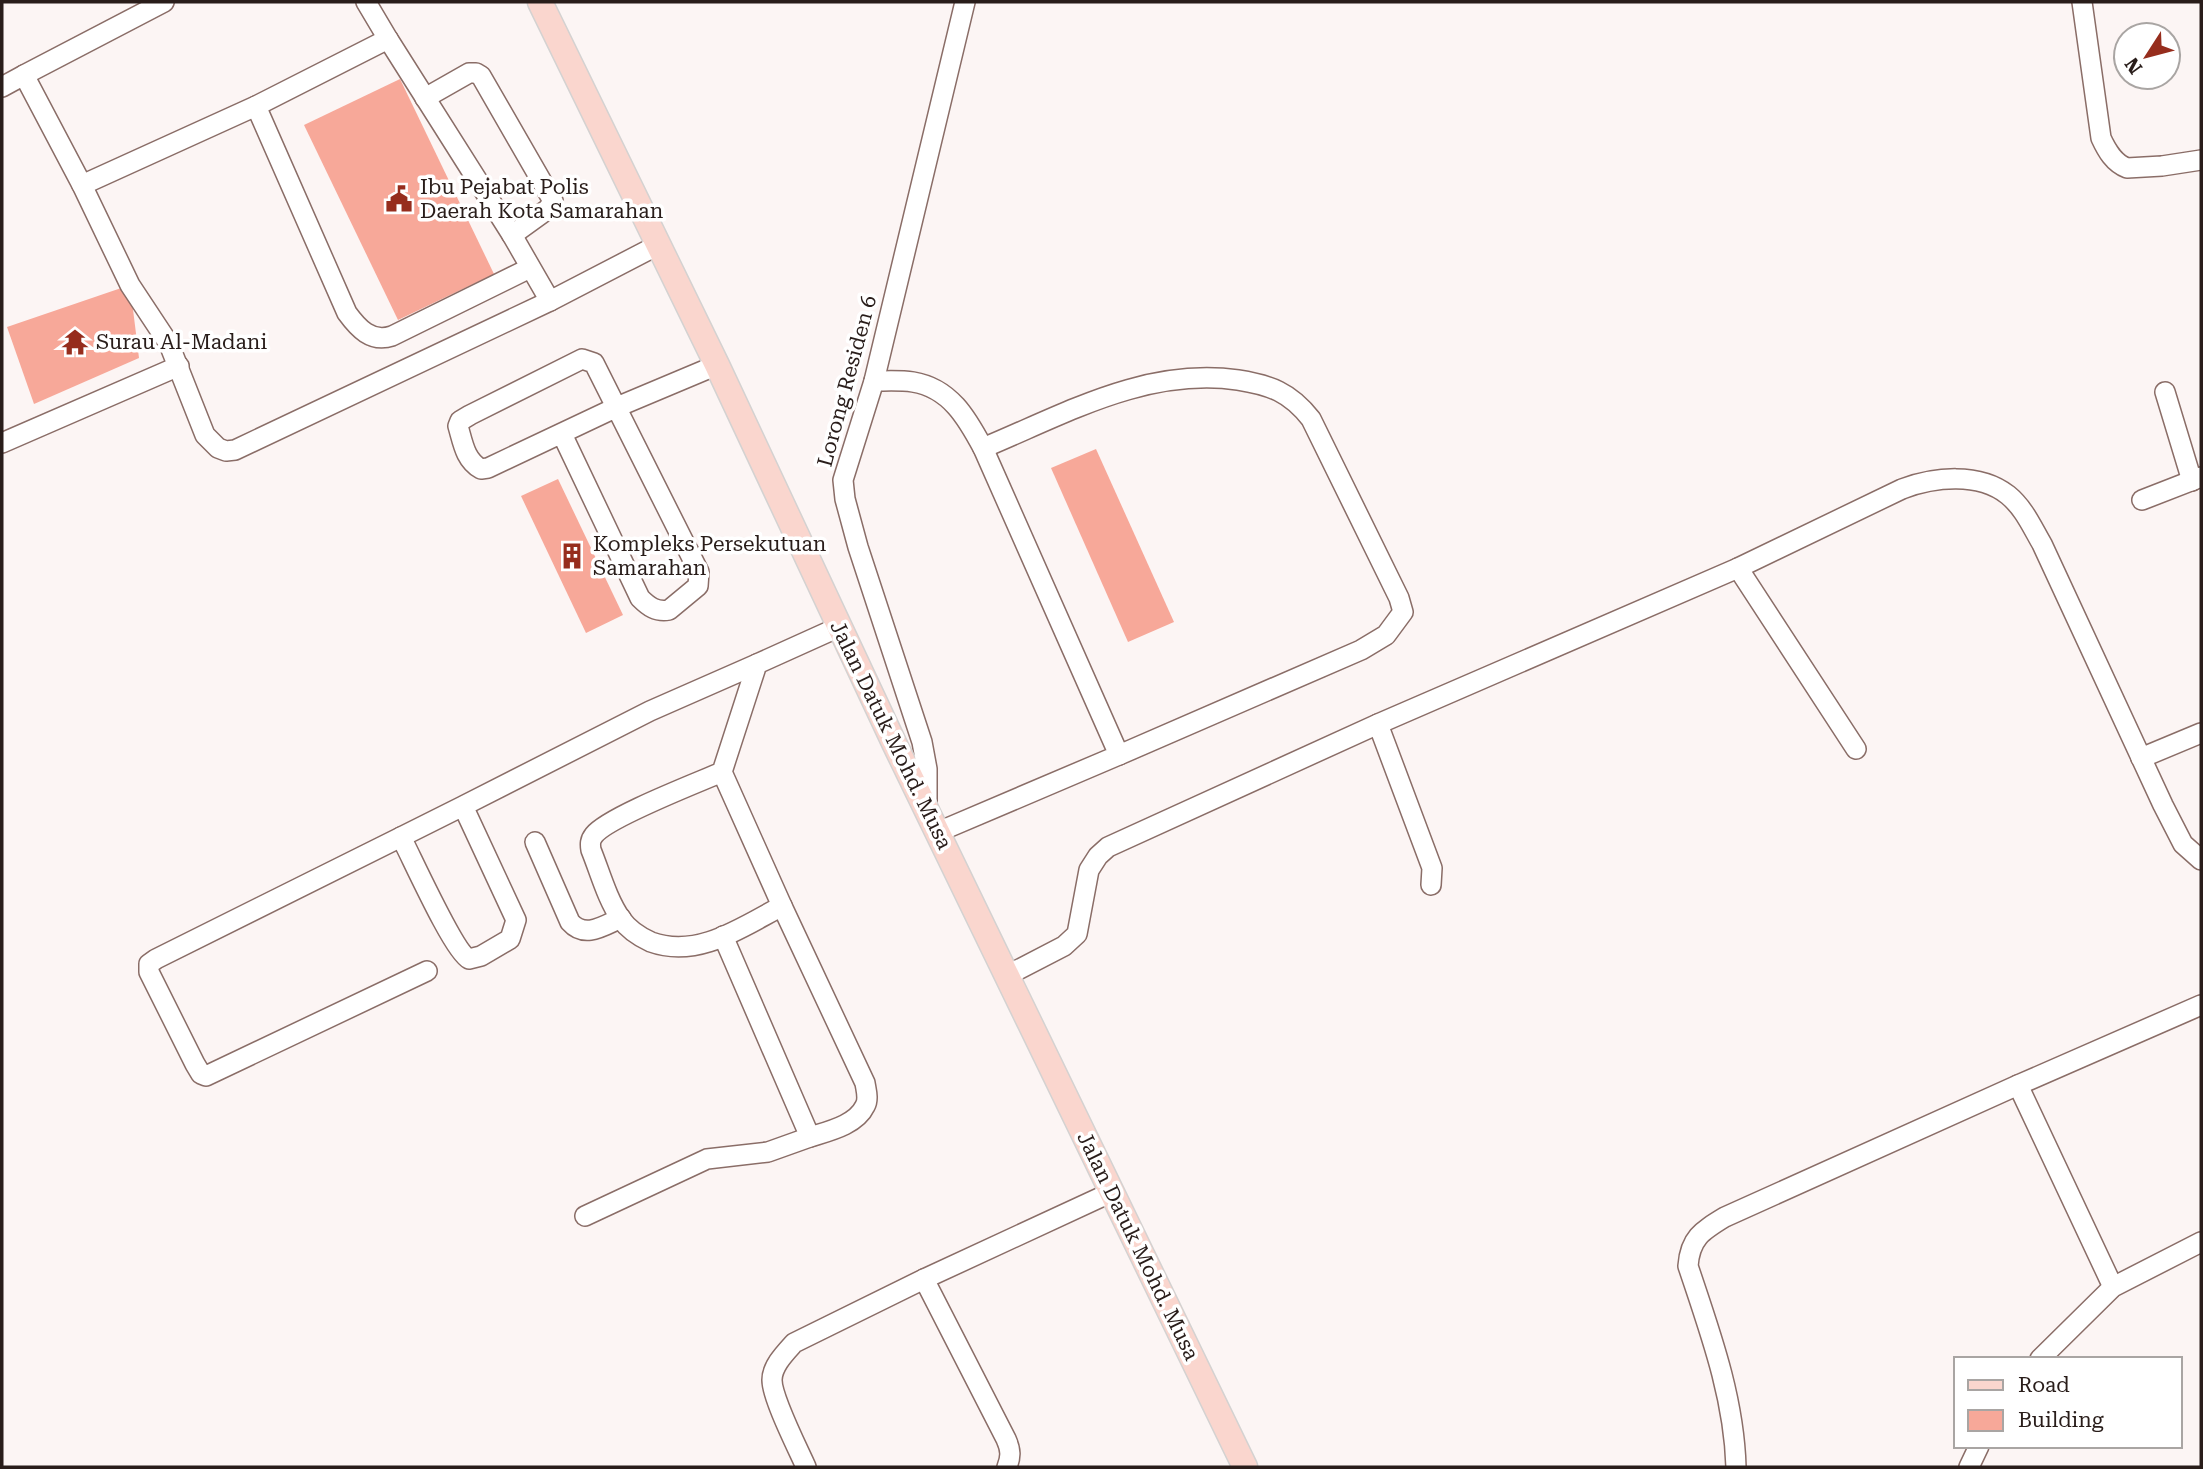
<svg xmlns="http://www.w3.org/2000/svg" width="2203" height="1469" font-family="'Roboto Serif',serif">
  <rect width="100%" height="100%" fill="#fcf5f4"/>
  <g fill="#f7a899">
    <polygon points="400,79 494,274 398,320 304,125"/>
    <polygon points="130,285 139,358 34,404 7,327"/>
    <polygon points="1096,449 1174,622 1128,642 1051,468"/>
    <polygon points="558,479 623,615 586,633 521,496"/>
  </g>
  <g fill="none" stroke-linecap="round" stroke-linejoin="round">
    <g stroke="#8a6d67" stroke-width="22">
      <g id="minor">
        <polyline points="366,2 388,39"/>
        <path d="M 2082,2 L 2101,138 C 2107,151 2114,163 2127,168 L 2162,166 L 2201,160"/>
        <polyline points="24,75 164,2"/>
        <polyline points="2,87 24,75 82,185 130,285 169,344 205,435 218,448 226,451 235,450 550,301 658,245"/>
        <polyline points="425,98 469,73 476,73 481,76 553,201 548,209 512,235"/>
        <path d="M 256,106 L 347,313 C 358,328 371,343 392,336 L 530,268"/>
        <polyline points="82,185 256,106 388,39 512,235 550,301"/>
        <path d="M 874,381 C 886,381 900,380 913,382 C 950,388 967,418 983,448 L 1119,755 L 938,832"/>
        <polyline points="2165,392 2192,481"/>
        <path d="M 562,434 L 640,598 C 649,607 656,612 669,610 L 698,586 L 699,572 L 594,363 L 582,359 L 470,415 L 460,421 L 458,426 C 463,443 465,460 481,469 L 488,468 L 617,407 L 717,365"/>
        <polyline points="2,443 179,366"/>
        <path d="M 983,448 C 1065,414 1146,367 1238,380 C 1270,385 1290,392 1311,419 L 1399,598 L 1403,612 L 1386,635 L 1361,650 L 1119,755"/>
        <polyline points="2142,500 2201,477"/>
        <polyline points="1738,568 1856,749"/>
        <polyline points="1378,724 1432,868 1431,885"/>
        <polyline points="2141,758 2201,733"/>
        <path d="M 722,772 C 697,783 608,817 594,835 C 590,840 590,844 591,850 C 600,872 607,899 621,919 C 628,929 640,937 651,942 C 698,959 742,927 782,906 L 722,772 L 757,664 L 839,627"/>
        <path d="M 463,806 L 401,837 C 412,858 454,952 469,959 L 481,956 L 510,939 L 516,920 L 463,806 L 650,711 L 757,664"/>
        <polyline points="927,809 927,769 922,742 858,547 845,499 843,480 874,381 965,2"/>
        <polyline points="401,837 156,959 149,964 149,972 195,1064 201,1074 206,1076 427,971"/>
        <path d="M 535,842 L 570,922 C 585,939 603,926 621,918"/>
        <path d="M 723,936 L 810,1137 C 829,1131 856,1125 865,1106 C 869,1099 866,1090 865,1083 L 782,906"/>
        <path d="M 1008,975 L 1064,946 L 1077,934 L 1089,870 L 1098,856 L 1108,847 L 1378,724 L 1738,568 L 1902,489 C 1934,477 1979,472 2008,495 C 2024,508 2032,527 2042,544 L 2163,805 L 2183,844 L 2201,860"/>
        <polyline points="2018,1085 2113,1287"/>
        <polyline points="585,1216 707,1159 768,1152 810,1137"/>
        <path d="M 924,1279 L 1006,1439 C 1011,1450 1011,1457 1007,1467"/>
        <polyline points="2040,1359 2113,1287 2201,1242"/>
        <path d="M 806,1467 C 798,1449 772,1398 772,1380 C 772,1366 785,1353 794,1343 L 924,1279 L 1112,1192"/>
        <path d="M 1736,1467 C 1734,1397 1710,1332 1688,1266 C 1690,1238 1702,1231 1725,1217 L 2018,1085 L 2201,1005"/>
        <polyline points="1969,1467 1979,1446"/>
      </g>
    </g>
    <g stroke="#d4d2d1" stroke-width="27">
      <polyline id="major" points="540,2 717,365 895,745 1245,1467"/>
    </g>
    <use href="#minor" stroke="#fff" stroke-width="19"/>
    <use href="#major" stroke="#fad6ce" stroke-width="24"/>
  </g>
  <defs>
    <g id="civic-bare" transform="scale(2.1)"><path d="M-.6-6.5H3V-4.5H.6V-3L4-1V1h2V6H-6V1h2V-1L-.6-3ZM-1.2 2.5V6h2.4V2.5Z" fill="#962d1d" stroke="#fff" stroke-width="2.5" paint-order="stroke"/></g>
    <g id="temple-bare" transform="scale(2.1)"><path d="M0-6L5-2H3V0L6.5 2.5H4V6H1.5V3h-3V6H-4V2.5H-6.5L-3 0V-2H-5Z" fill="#962d1d" stroke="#fff" stroke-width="2.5" paint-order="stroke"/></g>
    <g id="building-bare" transform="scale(2.1)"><path d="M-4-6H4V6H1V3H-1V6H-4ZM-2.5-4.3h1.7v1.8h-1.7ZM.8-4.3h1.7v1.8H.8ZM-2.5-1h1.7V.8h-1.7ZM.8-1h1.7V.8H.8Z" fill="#962d1d" stroke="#fff" stroke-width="2.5" paint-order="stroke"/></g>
  </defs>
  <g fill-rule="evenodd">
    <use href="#civic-bare" x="399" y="199"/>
    <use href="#temple-bare" x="75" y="342"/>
    <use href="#building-bare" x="572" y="556"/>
  </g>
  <g text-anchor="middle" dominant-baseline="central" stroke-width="7" stroke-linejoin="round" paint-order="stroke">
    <g font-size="21" fill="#291d1a" stroke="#fff" text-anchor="start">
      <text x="420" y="187">Ibu Pejabat Polis<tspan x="420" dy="24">Daerah Kota Samarahan</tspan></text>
      <text x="96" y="342">Surau Al-Madani</text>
      <text x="593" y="544">Kompleks Persekutuan<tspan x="593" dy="24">Samarahan</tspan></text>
    </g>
    <g font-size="21" fill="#291d1a" stroke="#fff">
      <text transform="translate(847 381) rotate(-75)">Lorong Residen 6</text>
      <text transform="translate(891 735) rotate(64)">Jalan Datuk Mohd. Musa</text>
      <text transform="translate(1138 1246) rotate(64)">Jalan Datuk Mohd. Musa</text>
    </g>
  </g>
  <rect width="2203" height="1469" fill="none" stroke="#291d1a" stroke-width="7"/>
  <rect x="1954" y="1357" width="228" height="91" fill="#ffffff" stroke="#a9a5a3" stroke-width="2"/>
  <rect x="1968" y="1380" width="35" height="10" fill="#fad6ce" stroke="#a9a5a3" stroke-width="2"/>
  <text x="2018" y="1392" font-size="21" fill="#291d1a">Road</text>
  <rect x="1968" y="1410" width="35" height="21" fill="#f7a899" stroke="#a9a5a3" stroke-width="2"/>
  <text x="2018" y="1427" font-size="21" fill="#291d1a">Building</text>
  <g transform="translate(2147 56) rotate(234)"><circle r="33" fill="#ffffff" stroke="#a9a5a3" stroke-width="2"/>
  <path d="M0-5L12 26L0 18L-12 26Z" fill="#962d1d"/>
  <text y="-10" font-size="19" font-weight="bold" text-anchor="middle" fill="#291d1a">N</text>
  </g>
</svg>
